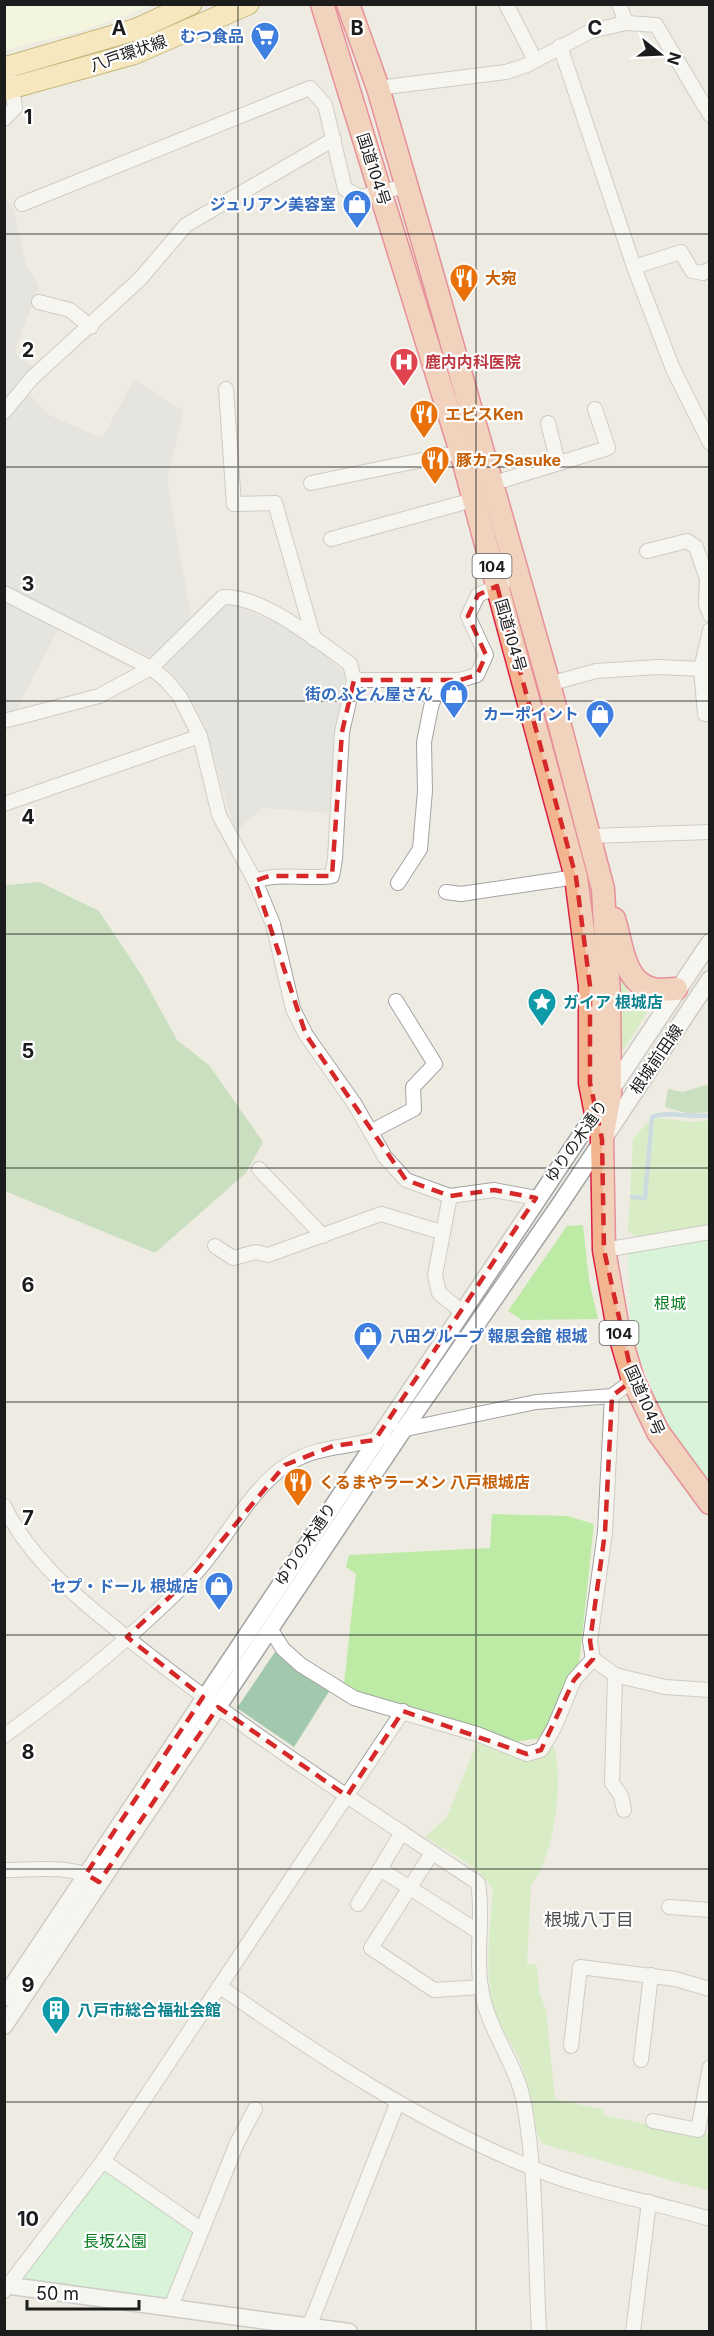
<svg xmlns="http://www.w3.org/2000/svg" width="714" height="2336" font-family="Inter,'Noto Sans JP',sans-serif">
  <rect width="100%" height="100%" fill="#eeece2"/>
  <polygon fill="#dad9d9" points="5,198 13,207 26,265 39,287 15,350 20,359 36,367 20,384 49,415 102,438 134,380 184,411 167,480 191,616 211,595 276,622 323,654 345,673 334,751 329,813 263,808 235,832 205,726 190,698 170,671 150,657 65,616 16,711 5,716"/>
  <polygon fill="#f9ffda" points="4,5 5,4 153,5 81,31 5,50"/>
  <g fill="#bdeaa5">
    <path d="M 619,981 L 623,981 C 629,996 637,1000 652,1004 L 623,1051 L 619,1049 Z"/>
    <polygon points="657,1118 694,1122 709,1120 709,1228 637,1239 628,1231 633,1139 647,1123"/>
    <polygon points="583,1225 589,1280 598,1319 522,1320 508,1311 567,1226"/>
    <polygon points="492,1514 567,1516 594,1524 579,1665 541,1738 514,1742 359,1692 344,1684 356,1574 346,1567 349,1555 490,1548"/>
    <path d="M 477,1743 L 508,1753 L 542,1755 L 553,1745 C 565,1777 554,1859 531,1885 L 527,1964 L 537,1965 L 539,1991 L 546,2011 L 555,2099 L 604,2110 L 603,2115 L 693,2134 L 709,2133 L 709,2191 L 543,2144 C 533,2132 529,2092 524,2073 C 519,2052 504,2035 496,2015 C 483,1981 490,1926 493,1890 C 481,1866 447,1852 425,1837 L 447,1817 Z"/>
  </g>
  <g fill="#9dcf95">
    <polygon points="40,882 99,911 142,976 177,1040 209,1065 263,1142 246,1173 155,1253 5,1191 5,885"/>
    <polygon points="709,1084 709,1112 690,1114 665,1107 668,1089 683,1092"/>
  </g>
  <polygon fill="#a2c8ad" points="275,1652 330,1690 294,1747 237,1708"/>
  <g fill="#bcfbca">
    <polygon points="709,1235 709,1487 668,1429 635,1346 630,1319 628,1250"/>
    <polygon points="103,2161 202,2230 171,2307 8,2285"/>
  </g>
  <g fill="none" stroke-linecap="round" stroke-linejoin="round">
    <path stroke="#a0c6dd" stroke-width="4.5" d="M 632,1197 L 645,1198 L 652,1117 C 670,1110 689,1119 710,1115"/>
    <g stroke="#a3a3a3" stroke-width="16">
      <g id="minor">
        <polyline points="506,4 535,60"/>
        <polyline points="619,4 626,23"/>
        <polyline points="560,46 634,267 673,369 710,443"/>
        <polyline points="378,88 506,72 527,65 591,31 626,23 656,25 710,115"/>
        <polyline points="4,119 15,108 11,81"/>
        <polyline points="22,204 310,88 325,105 345,189 360,197 406,186"/>
        <polyline points="634,267 681,252 692,271 703,273 710,269"/>
        <polyline points="39,302 70,310 91,327"/>
        <polyline points="226,389 234,504 275,503 314,639"/>
        <polyline points="4,412 32,378 140,279 186,225 334,139"/>
        <polyline points="548,423 558,463"/>
        <polyline points="311,483 461,452"/>
        <polyline points="491,484 608,448 595,409"/>
        <polyline points="331,539 473,500"/>
        <polyline points="647,551 687,541 696,547 707,579"/>
        <polyline points="710,577 707,579 706,604 710,615"/>
        <polyline points="4,593 151,668 166,680 180,697 200,736 219,815 255,881 273,924 293,1009 306,1035 354,1103 385,1157 406,1180 450,1196 494,1190 536,1198"/>
        <polyline points="701,669 710,630"/>
        <polyline points="354,680 460,680 477,675 486,655 468,616 478,595 503,584"/>
        <polyline points="549,684 596,671 658,667 701,669 705,714 710,715"/>
        <path d="M 4,721 L 99,696 L 151,668 L 223,597 C 262,595 319,642 350,664 L 354,680 L 342,732 L 335,859 L 332,876 C 306,880 279,872 255,881"/>
        <polyline points="4,804 200,736"/>
        <polyline points="591,836 710,832"/>
        <polyline points="398,883 420,849 425,791 424,742 431,707 440,681"/>
        <polyline points="446,892 461,894 576,877"/>
        <polyline points="372,1131 414,1109 413,1087 435,1064 396,1001"/>
        <polyline points="259,1169 323,1236"/>
        <polyline points="450,1196 435,1275 439,1293 461,1311"/>
        <polyline points="215,1246 233,1258 256,1252 268,1255 381,1214 441,1232"/>
        <polyline points="604,1250 710,1232"/>
        <polyline points="612,1396 605,1532 590,1641 593,1659 615,1675 665,1687 710,1690"/>
        <polyline points="401,1430 536,1402 612,1396 633,1380"/>
        <path d="M 4,1506 C 35,1569 95,1612 149,1655 C 254,1737 367,1809 478,1883 C 484,1918 475,1953 481,1988 C 487,2029 516,2062 524,2103 C 537,2178 535,2256 539,2332"/>
        <polyline points="271,1630 283,1649 301,1665 354,1698 477,1734 527,1754 541,1750 554,1728 574,1680 593,1659"/>
        <polyline points="615,1675 612,1783 621,1796 624,1810"/>
        <path d="M 4,1736 C 70,1688 136,1634 193,1576 C 225,1543 249,1489 287,1465 C 318,1444 350,1449 383,1437"/>
        <polyline points="402,1832 380,1869 479,1932"/>
        <polyline points="432,1853 371,1948 434,1990 481,1987"/>
        <path d="M 4,1870 C 33,1870 70,1864 95,1879"/>
        <polyline points="358,1904 380,1869"/>
        <polyline points="669,1907 710,1910"/>
        <path d="M 219,1986 C 318,2055 417,2121 530,2167 C 587,2191 650,2201 710,2219"/>
        <polyline points="571,2046 580,1967 675,1979 710,1989"/>
        <polyline points="641,2060 651,1975"/>
        <polyline points="653,2121 698,2130 710,2067"/>
        <polyline points="103,2161 202,2230"/>
        <polyline points="4,2291 103,2161 403,1711"/>
        <polyline points="171,2307 237,2143 255,2109"/>
        <polyline points="307,2332 397,2104"/>
        <polyline points="633,2332 649,2202"/>
      </g>
    </g>
    <g stroke="#a3a3a3" stroke-width="19">
      <g id="tertiary">
        <polyline points="4,1998 710,942"/>
        <polyline points="4,2026 404,1429 560,1204 710,979"/>
        <polyline points="4,2285 349,2332"/>
      </g>
    </g>
    <g stroke="#957900" stroke-width="23">
      <g id="primary">
        <polyline points="4,68 137,29 191,4"/>
        <polyline points="4,90 133,54 248,4"/>
      </g>
    </g>
    <g stroke="#dc1f44" stroke-width="25">
      <g id="trunk">
        <polyline points="322,4 461,452 576,877 590,986 590,1083 599,1129"/>
        <polyline points="348,4 378,88 425,249 549,684 603,889 609,995 610,1094 602,1139 604,1250 618,1329 633,1380 658,1432 710,1503"/>
        <path d="M 614,919 C 622,943 623,983 653,989 C 660,991 669,989 676,989"/>
      </g>
    </g>
    <use href="#minor" stroke="#fff" stroke-width="14"/>
    <use href="#tertiary" stroke="#fff" stroke-width="16"/>
    <use href="#primary" stroke="#fee196" stroke-width="21"/>
    <use href="#trunk" stroke="#f3b490" stroke-width="22"/>
  </g>
  <path d="M0 0H714V2336H0ZM 497,586 L 576,877 L 590,986 L 590,1083 L 602,1139 L 604,1250 L 633,1380 L 612,1396 L 605,1532 L 590,1641 L 593,1659 L 574,1680 L 541,1750 L 527,1754 L 403,1711 L 347,1796 L 218,1707 L 99,1882 L 86,1874 L 203,1697 L 127,1637 L 193,1575 L 285,1465 L 333,1446 L 375,1440 L 536,1198 L 494,1190 L 450,1196 L 406,1180 L 306,1035 L 255,881 L 269,876 L 332,876 L 342,732 L 354,680 L 460,680 L 477,675 L 486,655 L 468,616 L 478,595 Z" fill="#eeece2" fill-opacity=".55" fill-rule="evenodd"/>
  <path fill="none" stroke="#d62828" stroke-width="4.5" stroke-dasharray="12 8" stroke-linejoin="round" d="M 497,586 L 576,877 L 590,986 L 590,1083 L 602,1139 L 604,1250 L 633,1380 L 612,1396 L 605,1532 L 590,1641 L 593,1659 L 574,1680 L 541,1750 L 527,1754 L 403,1711 L 347,1796 L 218,1707 L 99,1882 L 86,1874 L 203,1697 L 127,1637 L 193,1575 L 285,1465 L 333,1446 L 375,1440 L 536,1198 L 494,1190 L 450,1196 L 406,1180 L 306,1035 L 255,881 L 269,876 L 332,876 L 342,732 L 354,680 L 460,680 L 477,675 L 486,655 L 468,616 L 478,595 Z"/>
  <path fill="none" stroke="#1c1c1c" stroke-width="1.5" stroke-opacity="0.55" d="M 238,4 L 238,2332M 476,4 L 476,2332M 4,234 L 710,234M 4,467 L 710,467M 4,701 L 710,701M 4,934 L 710,934M 4,1168 L 710,1168M 4,1402 L 710,1402M 4,1635 L 710,1635M 4,1869 L 710,1869M 4,2102 L 710,2102"/>
  <defs>
    <g id="supermarket-pin" transform="scale(1.5)"><path d="M0 17L-7.5 6A9.5 9.5 0 1 1 7.5 6Z" fill="#3f7fe0" stroke="#fff"/><path d="M-6-5.5h2.5l.6 2H6L4.5 2H-2.5L-4.4-4H-6ZM-1.5 3.2a1.3 1.3 0 1 0 .1 0ZM3 3.2a1.3 1.3 0 1 0 .1 0Z" fill="#fff"/></g>
    <g id="shop-pin" transform="scale(1.5)"><path d="M0 17L-7.5 6A9.5 9.5 0 1 1 7.5 6Z" fill="#3f7fe0" stroke="#fff"/><path d="M-5-2.5h2.3a2.7 3.5 0 0 1 5.4 0H5L5.5 6h-11ZM-1.5-2.5h3a1.5 2.3 0 0 0-3 0Z" fill="#fff"/></g>
    <g id="restaurant-pin" transform="scale(1.5)"><path d="M0 17L-7.5 6A9.5 9.5 0 1 1 7.5 6Z" fill="#e8710a" stroke="#fff"/><path d="M-5-6h1v4h1v-4h1v4h1v-4h1v5L-1.5 .5V6h-2V.5L-5-1ZM5-6V6H3V1.5H1.5Q1.5-4 5-6Z" fill="#fff"/></g>
    <g id="hospital-pin" transform="scale(1.5)"><path d="M0 17L-7.5 6A9.5 9.5 0 1 1 7.5 6Z" fill="#e0444e" stroke="#fff"/><path d="M-5-5h3v3.5h4V-5h3V5h-3V1.5h-4V5h-3Z" fill="#fff"/></g>
    <g id="sight-pin" transform="scale(1.5)"><path d="M0 17L-7.5 6A9.5 9.5 0 1 1 7.5 6Z" fill="#0f9aa8" stroke="#fff"/><path d="M0-6L1.8-2.2L6-1.7L2.9 1.2L3.7 5.4L0 3.3L-3.7 5.4L-2.9 1.2L-6-1.7L-1.8-2.2Z" fill="#fff"/></g>
    <g id="building-pin" transform="scale(1.5)"><path d="M0 17L-7.5 6A9.5 9.5 0 1 1 7.5 6Z" fill="#0f9aa8" stroke="#fff"/><path d="M-4-6H4V6H1V3H-1V6H-4ZM-2.5-4.3h1.7v1.8h-1.7ZM.8-4.3h1.7v1.8H.8ZM-2.5-1h1.7V.8h-1.7ZM.8-1h1.7V.8H.8Z" fill="#fff"/></g>
  </defs>
  <g fill-rule="evenodd">
    <use href="#supermarket-pin" x="265" y="36"/>
    <use href="#shop-pin" x="357" y="204"/>
    <use href="#restaurant-pin" x="464" y="278"/>
    <use href="#hospital-pin" x="404" y="362"/>
    <use href="#restaurant-pin" x="424" y="414"/>
    <use href="#restaurant-pin" x="435" y="460"/>
    <use href="#shop-pin" x="454" y="694"/>
    <use href="#shop-pin" x="600" y="714"/>
    <use href="#sight-pin" x="542" y="1002"/>
    <use href="#shop-pin" x="368" y="1336"/>
    <use href="#restaurant-pin" x="298" y="1482"/>
    <use href="#shop-pin" x="219" y="1586"/>
    <use href="#building-pin" x="56" y="2010"/>
  </g>
  <g text-anchor="middle" dominant-baseline="central" stroke-width="4.5" stroke-linejoin="round" paint-order="stroke">
    <g fill="#fff" stroke="#606060" stroke-width="1.5">
      <rect x="472.5" y="554" width="39" height="24" rx="4.5"/>
      <rect x="599.5" y="1321" width="39" height="24" rx="4.5"/>
    </g>
    <g font-size="15" font-weight="bold" fill="#1c1c1c">
      <text x="492" y="566">104</text>
      <text x="619" y="1333">104</text>
    </g>
    <g font-size="16" font-weight="bold" fill="#366cbe" stroke="#fff" text-anchor="end">
      <text x="244" y="36">むつ食品</text>
      <text x="336" y="204">ジュリアン美容室</text>
      <text x="433" y="694">街のふとん屋さん</text>
      <text x="579" y="714">カーポイント</text>
      <text x="389" y="1336" text-anchor="start">八田グループ 報恩会館 根城</text>
      <text x="198" y="1586">セプ・ドール 根城店</text>
    </g>
    <g font-size="16" fill="#1c1c1c" stroke="#fff">
      <text transform="translate(128 53) rotate(-19)">八戸環状線</text>
      <text transform="translate(374 169) rotate(72)">国道104号</text>
      <text transform="translate(511 635) rotate(74)">国道104号</text>
      <text transform="translate(656 1059) rotate(-56)">根城前田線</text>
      <text transform="translate(576 1141) rotate(-55)">ゆりの木通り</text>
      <text transform="translate(645 1400) rotate(66)">国道104号</text>
      <text transform="translate(305 1544) rotate(-56)">ゆりの木通り</text>
    </g>
    <g font-size="16" font-weight="bold" fill="#c56008" stroke="#fff" text-anchor="start">
      <text x="485" y="278">大宛</text>
      <text x="445" y="414">エビスKen</text>
      <text x="456" y="460">豚カフSasuke</text>
      <text x="319" y="1482">くるまやラーメン 八戸根城店</text>
    </g>
    <g font-size="16" font-weight="bold" fill="#be3a42" stroke="#fff" text-anchor="start">
      <text x="425" y="362">鹿内内科医院</text>
    </g>
    <g font-size="16" font-weight="bold" fill="#0d838f" stroke="#fff" text-anchor="start">
      <text x="563" y="1002">ガイア 根城店</text>
      <text x="77" y="2010">八戸市総合福祉会館</text>
    </g>
    <g font-size="16" fill="#087c23" stroke="#fff">
      <text x="670" y="1303">根城</text>
      <text x="115" y="2241">長坂公園</text>
    </g>
    <g font-size="18" fill="#4f4f4f" stroke="#fff">
      <text x="589" y="1919">根城八丁目</text>
    </g>
  </g>
  <g font-size="20" text-anchor="middle" font-weight="bold" fill="#1c1c1c" stroke="#fff" stroke-width="4.5" stroke-linejoin="round" paint-order="stroke">
    <text x="119" y="35">A</text>
    <text x="357" y="35">B</text>
    <text x="595" y="35">C</text>
    <text x="28" y="124">1</text>
    <text x="28" y="357">2</text>
    <text x="28" y="591">3</text>
    <text x="28" y="824">4</text>
    <text x="28" y="1058">5</text>
    <text x="28" y="1292">6</text>
    <text x="28" y="1525">7</text>
    <text x="28" y="1759">8</text>
    <text x="28" y="1992">9</text>
    <text x="28" y="2226">10</text>
  </g>
  <rect width="714" height="2336" fill="none" stroke="#1c1c1c" stroke-width="12"/>
  <g transform="translate(660 54) rotate(108)" stroke="#ffffff" stroke-width="4.5" paint-order="stroke">
  <path d="M0-4.5L10 22L0 15L-10 22Z" fill="#1c1c1c"/>
  <text y="-9" font-size="16" font-weight="bold" text-anchor="middle" fill="#1c1c1c">N</text>
  </g>
  <path d="M27 2300v9h112v-9" fill="none" stroke="#1c1c1c" stroke-width="3"/>
  <text x="36" y="2300" font-size="18" fill="#1c1c1c" stroke="#ffffff" stroke-width="4.5" paint-order="stroke">50 m</text>
</svg>
